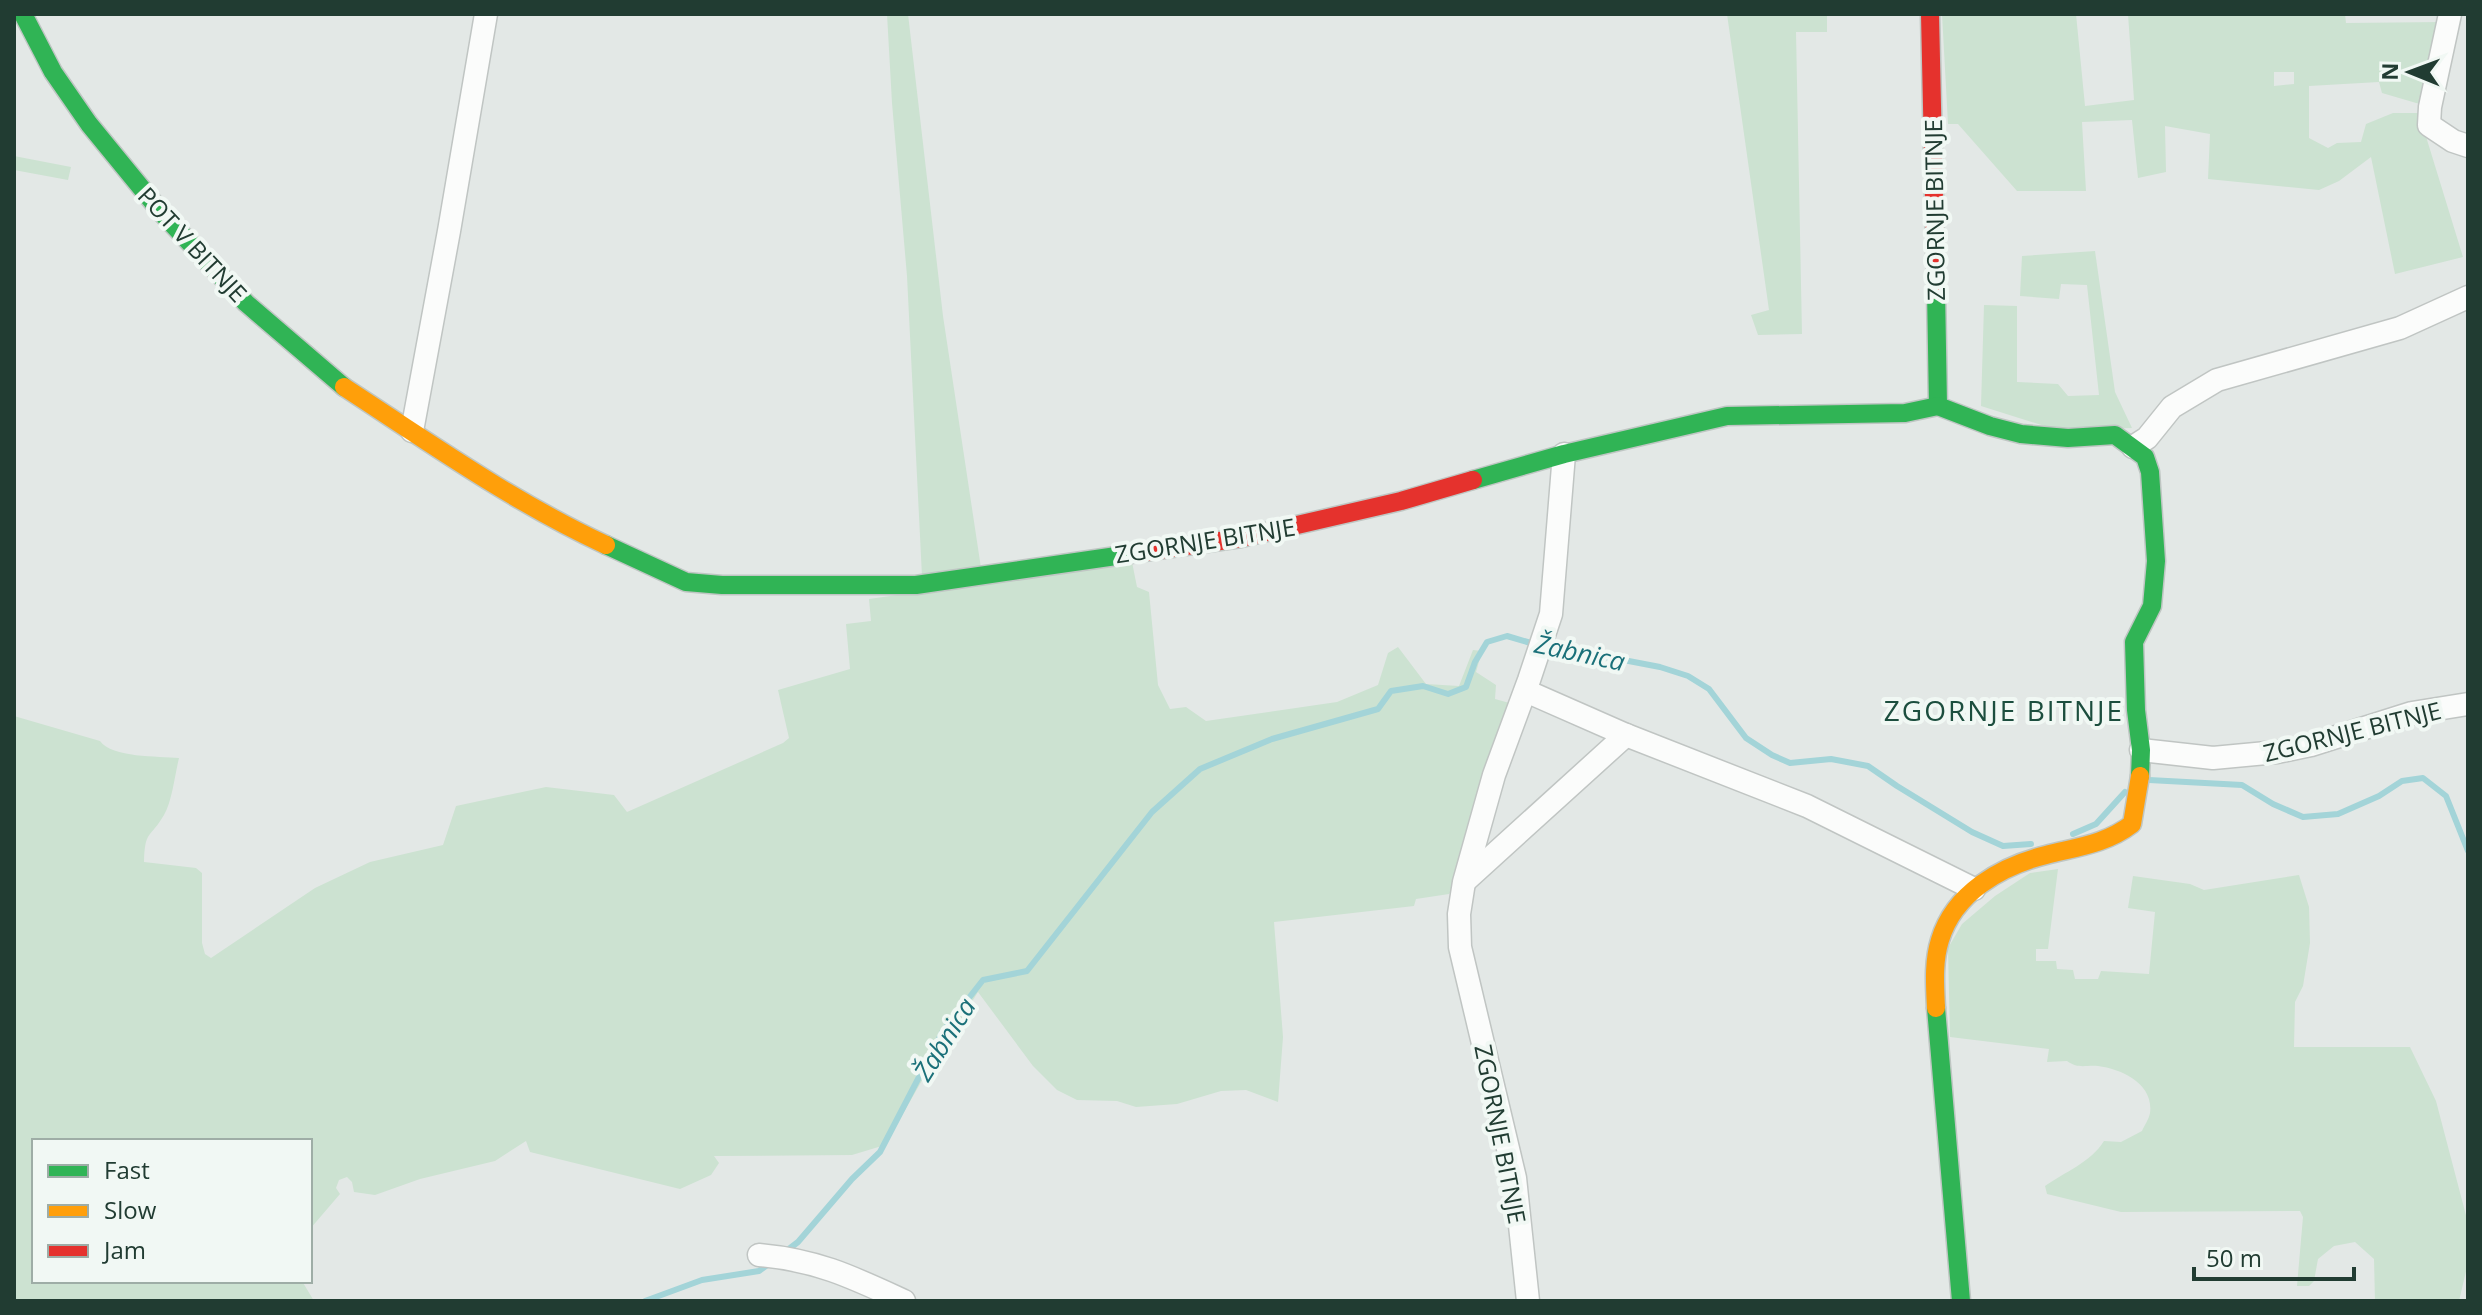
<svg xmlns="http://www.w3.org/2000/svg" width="2482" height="1315" font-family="'Open Sans',sans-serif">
  <rect width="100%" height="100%" fill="#e3e8e6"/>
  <g fill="#cce2d1" fill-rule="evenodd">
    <polygon points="887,14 908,14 943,316 981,568 922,576 907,276 892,103"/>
    <polygon points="1727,14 1827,14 1827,32 1796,32 1802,334 1758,335 1751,315 1769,310"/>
    <path d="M 1942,14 L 2076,14 L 2085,106 L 2134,100 L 2128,14 L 2345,14 L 2346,23 L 2441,22 L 2423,105 L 2382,93 L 2379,82 L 2309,86 L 2309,138 L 2328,148 L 2337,143 L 2361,142 L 2366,124 L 2393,113 L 2425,113 L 2424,130 L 2463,257 L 2395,274 L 2371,157 L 2339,181 L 2319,190 L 2208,179 L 2210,134 L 2165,126 L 2166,172 L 2138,178 L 2132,120 L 2082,122 L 2086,191 L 2017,191 L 1958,124 L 1948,124 ZM 2274,72 L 2294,72 L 2294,84 L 2274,86 Z"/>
    <polygon points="14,156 71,167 68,180 14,170"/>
    <polygon points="2095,251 2115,392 2132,428 2057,430 1981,406 1984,305 2017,306 2017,382 2058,384 2068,396 2099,395 2087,285 2061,284 2059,299 2020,296 2022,256"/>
    <path d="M 1132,562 L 1137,587 L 1149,592 L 1158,685 L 1170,709 L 1186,707 L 1206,721 L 1337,702 L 1378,685 L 1388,653 L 1398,647 L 1426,684 L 1459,686 L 1473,650 L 1482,651 L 1476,672 L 1496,685 L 1495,699 L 1513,704 L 1454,888 L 1449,894 L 1416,899 L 1414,906 L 1274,922 L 1283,1037 L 1278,1102 L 1246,1090 L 1221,1091 L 1177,1104 L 1136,1107 L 1117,1101 L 1077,1100 L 1057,1090 L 1033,1066 L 978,992 L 961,1019 L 956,1021 L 885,1145 L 852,1155 L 714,1156 L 719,1163 L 711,1175 L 680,1189 L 530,1152 L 526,1141 L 495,1161 L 420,1179 L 375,1195 L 354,1192 L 352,1182 L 347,1177 L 339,1180 L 336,1188 L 340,1194 L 310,1229 L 310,1141 L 34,1141 L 34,1281 L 302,1281 L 314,1301 L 14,1301 L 14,716 L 100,741 C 112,758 158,756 179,758 C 175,774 172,802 164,815 C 150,839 145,829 144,862 L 196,868 L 202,873 L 202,943 L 205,954 L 211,958 L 315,888 L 370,862 L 443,845 L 456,806 L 546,787 L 614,795 L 627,812 L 783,743 L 789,738 L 778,690 L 850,669 L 846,624 L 871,621 L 869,599 Z"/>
    <path d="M 2058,869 L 2048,949 L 2036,949 L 2036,961 L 2056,961 L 2057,969 L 2073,970 L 2075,979 L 2098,979 L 2101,971 L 2149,974 L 2155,912 L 2128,908 L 2133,876 L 2190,884 L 2204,890 L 2299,875 L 2309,907 L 2310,943 L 2303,986 L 2295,1002 L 2294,1047 L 2410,1047 L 2436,1101 L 2468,1223 L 2468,1263 L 2459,1301 L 2375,1301 L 2374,1259 L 2355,1242 L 2334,1246 L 2318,1259 L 2314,1281 L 2309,1286 L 2297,1286 L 2303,1217 L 2300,1211 L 2121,1212 L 2047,1194 L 2045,1186 C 2065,1172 2091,1162 2104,1141 L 2121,1142 L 2142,1131 C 2144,1126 2149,1119 2150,1113 C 2154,1084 2122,1069 2098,1066 C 2085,1065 2078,1069 2067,1061 L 2047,1062 L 2049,1049 L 1950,1037 L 1948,948 L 1962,924 L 1995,896 L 2030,873 Z"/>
  </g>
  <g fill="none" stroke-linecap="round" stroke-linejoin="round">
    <g stroke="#a3d4d8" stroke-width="6">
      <polyline points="2149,780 2242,785 2273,804 2303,817 2338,814 2379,796 2402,781 2423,778 2446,796 2468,851"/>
      <polyline points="2073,834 2096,824 2125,792"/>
      <polyline points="785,1252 798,1242 852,1179 880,1152 943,1031 983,980 1027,971 1152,812 1200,769 1272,739 1378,709 1391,691 1423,686 1448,694 1466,687 1475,662 1487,642 1507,636 1558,651 1613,658 1660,667 1688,676 1709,689 1746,738 1772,755 1790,763 1831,759 1868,766 1897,786 1972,832 2003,846 2031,844"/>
      <polyline points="645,1301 702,1280 759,1271 770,1263"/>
    </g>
    <g stroke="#c0c5c3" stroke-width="25">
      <g id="street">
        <polyline points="2450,14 2430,107 2429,125 2453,141 2468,146"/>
        <polyline points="412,431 449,231 486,14"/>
        <polyline points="2133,447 2147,438 2172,407 2217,380 2400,328 2468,297"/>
        <polyline points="1526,691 1626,735 1807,806 1974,889"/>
        <polyline points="2141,750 2213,758 2277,752 2311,745 2412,713 2468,704"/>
        <polyline points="1465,881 1626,735"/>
        <path d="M 759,1255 C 817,1260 852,1277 904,1301"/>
        <polyline points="1528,1301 1515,1178 1460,947 1459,914 1464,882 1494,775 1529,680 1551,614 1564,454"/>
      </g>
    </g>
    <g stroke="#bfc6c3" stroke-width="21">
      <g id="fast">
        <polyline points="23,14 53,72 89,124 161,212 246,303 344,387"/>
        <polyline points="1936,290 1938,406 1990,426 2021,434 2068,438 2115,435 2145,457 2150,472 2156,561 2152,606 2134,642 2136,710 2141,750 2140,776"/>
        <polyline points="1473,480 1564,454 1727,416 1905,413 1938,406"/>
        <polyline points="606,545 686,582 722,585 916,585 1144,552"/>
        <polyline points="1936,1008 1961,1301"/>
      </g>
    </g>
    <g stroke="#bfc6c3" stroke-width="21">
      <g id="slow">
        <path d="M 344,387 C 430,443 513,502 606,545"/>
        <path d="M 1936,1008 C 1935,986 1933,962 1940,940 C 1954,893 2001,866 2046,855 C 2077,847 2106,844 2132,824 L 2140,776"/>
      </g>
    </g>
    <g stroke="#bfc6c3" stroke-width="21">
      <g id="jam">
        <polyline points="1930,14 1936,290"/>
        <polyline points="1144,552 1241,538 1401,501 1473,480"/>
      </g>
    </g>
    <use href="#street" stroke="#fbfcfb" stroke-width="22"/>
    <use href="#fast" stroke="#30b455" stroke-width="18"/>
    <use href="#slow" stroke="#ff9f0a" stroke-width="18"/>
    <use href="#jam" stroke="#e5322d" stroke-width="18"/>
  </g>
  <g text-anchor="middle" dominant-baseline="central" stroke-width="8" stroke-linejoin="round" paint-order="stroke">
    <g font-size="24" fill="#213c32" stroke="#f1f8f4">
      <text transform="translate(1934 210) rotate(-91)">ZGORNJE BITNJE</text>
      <text transform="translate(193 244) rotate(47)">POT V BITNJE</text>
      <text transform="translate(1205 540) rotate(-9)">ZGORNJE BITNJE</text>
      <text transform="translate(2352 731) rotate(-14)">ZGORNJE BITNJE</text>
      <text transform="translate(1501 1134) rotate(79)">ZGORNJE BITNJE</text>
    </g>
    <g font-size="26" font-style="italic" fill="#1a7079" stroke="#f1f8f4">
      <text transform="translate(1580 652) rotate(12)">Žabnica</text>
      <text transform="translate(944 1039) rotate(-58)">Žabnica</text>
    </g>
    <g font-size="28" letter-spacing="2" fill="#1c4e3e" stroke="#f1f8f4">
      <text x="2004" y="710">ZGORNJE BITNJE</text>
    </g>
  </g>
  <rect width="2482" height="1315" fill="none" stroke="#213c32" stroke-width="32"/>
  <rect x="32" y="1139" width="280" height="144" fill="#f1f8f4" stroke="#9eada6" stroke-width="2"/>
  <rect x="48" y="1165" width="40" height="12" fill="#30b455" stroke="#9eada6" stroke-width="2"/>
  <text x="104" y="1179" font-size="24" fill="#213c32">Fast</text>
  <rect x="48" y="1205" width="40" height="12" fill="#ff9f0a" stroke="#9eada6" stroke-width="2"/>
  <text x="104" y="1219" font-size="24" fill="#213c32">Slow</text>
  <rect x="48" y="1245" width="40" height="12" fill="#e5322d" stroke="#9eada6" stroke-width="2"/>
  <text x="104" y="1259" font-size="24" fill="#213c32">Jam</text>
  <g transform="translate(2410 72) rotate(271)" stroke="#f1f8f4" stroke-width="6" paint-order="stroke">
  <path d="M0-6L14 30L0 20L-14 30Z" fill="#213c32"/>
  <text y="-12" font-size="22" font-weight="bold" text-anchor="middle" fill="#213c32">N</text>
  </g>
  <path d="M2194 1267v12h160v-12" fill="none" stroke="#213c32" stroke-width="4"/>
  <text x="2206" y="1267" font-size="24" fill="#213c32" stroke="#f1f8f4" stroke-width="6" paint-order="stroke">50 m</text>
</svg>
